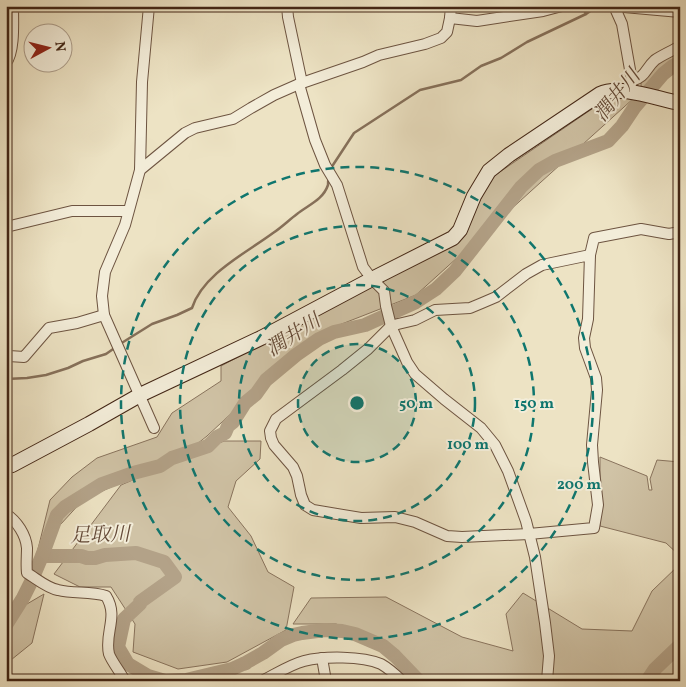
<svg xmlns="http://www.w3.org/2000/svg" width="686" height="687" font-family="Vollkorn,'Noto Serif JP',serif">
  <rect width="100%" height="100%" fill="#ede3c4"/>
  <filter id="stains"><feTurbulence type="fractalNoise" baseFrequency=".004" numOctaves="4"/><feColorMatrix values="0 0 0 0 .2 0 0 0 0 .09 0 0 0 0 .02 0 0 0 .5 -.17"/></filter>
  <radialGradient id="worn" r=".72"><stop offset=".6" stop-color="#630" stop-opacity="0"/><stop offset="1" stop-color="#630" stop-opacity=".3"/></radialGradient>
  <g fill="#d0c3a6" stroke="#89745e">
    <polygon points="680,48 680,58 641,92 641,81 647,69"/>
    <polygon points="608,98 634,98 416,295 334,327 278,370 207,436 187,452 83,500 38,549 50,500 72,477 97,458 157,437 172,413 221,381 221,366 461,239 491,178"/>
    <polygon points="224,441 261,441 260,459 236,481 228,507 251,536 268,572 294,587 286,630 227,662 178,669 133,652 135,624 111,587 80,587 54,574 121,485"/>
    <polygon points="600,457 647,476 649,490 652,490 650,479 657,460 680,462 680,556 666,543 600,526"/>
    <polygon points="680,564 680,681 414,681 388,642 336,624 293,624 311,598 386,597 462,637 513,651 506,614 523,593 582,629 632,631 652,591"/>
    <polygon points="44,594 32,643 6,664 6,602 15,611"/>
  </g>
  <g fill="none" stroke-linecap="round" stroke-linejoin="round">
    <g stroke="#86705a" stroke-width="2.5">
      <polyline points="582,6 586,14"/>
      <polyline points="331,168 354,133 420,90 461,80 481,66 501,58 527,42 586,14 598,6"/>
      <path d="M 120,344 L 152,324 L 177,315 L 192,308 C 203,274 246,253 273,233 C 282,227 289,220 297,214 C 308,205 323,200 328,185 C 328,183 328,180 329,178"/>
      <polyline points="6,379 27,378 46,375 68,368 83,361 106,354 116,347"/>
    </g>
    <g stroke="#b3a288" stroke-width="14">
      <polyline points="42,556 81,556 87,558 95,558 105,555 136,553 164,562 175,577 140,602 140,604 124,619 118,647 128,664 148,676 165,681"/>
      <polyline points="6,625 23,598 31,582 42,556 57,515 65,507 102,484 133,473 160,466 172,458 208,446 217,437 225,433 228,426 233,422 245,403 256,394 266,380 296,355 319,339 334,332 365,325 416,302 436,289 455,271 521,187 539,170 555,161 608,141 622,126 634,108 663,74 673,66 680,63"/>
      <polyline points="166,681 186,680 232,669 243,664 246,663 247,662 263,653 281,640 293,635 302,633 325,630 342,631 355,634 383,646 395,656 419,681"/>
      <polyline points="647,681 655,669 680,645"/>
    </g>
    <g stroke="#6d5441" stroke-width="12">
      <g id="street">
        <polyline points="287,6 288,17 302,83"/>
        <polyline points="614,6 622,24 632,81 628,92"/>
        <polyline points="615,7 624,7 680,12"/>
        <polyline points="450,18 477,21 543,11 562,6"/>
        <path d="M 6,63 C 15,52 13,21 13,6"/>
        <path d="M 632,81 C 646,77 645,69 655,60 C 662,55 672,51 680,46"/>
        <polyline points="299,84 315,140 325,165 337,185 363,267 372,279 384,291 386,306 391,326 407,362 415,374 444,399 481,428 495,445 508,471 526,521 535,557 545,623 549,656 547,681"/>
        <polyline points="140,170 142,82 149,6"/>
        <polyline points="6,227 72,211 128,211"/>
        <polygon points="590,255 588,319 584,338 585,348 596,378 597,390 592,445 593,462 598,505 594,528 529,534 462,537 447,536 415,522 395,517 361,518 313,510 305,505 301,495 297,476 293,467 274,445 271,438 270,431 276,419 342,370 368,349 391,326 398,324 415,320 435,310 470,308 482,303 496,297 526,274 542,265"/>
        <polyline points="590,255 594,238 641,229 669,234 680,232"/>
        <polyline points="6,354 9,356 24,357 49,328 77,323 104,315"/>
        <polyline points="154,428 104,315 102,296 105,272 125,225 140,170 185,133 195,128 233,119 251,108 274,95 299,84 363,62 379,55 425,44 441,38 447,32 450,18 451,6"/>
        <path d="M 6,514 C 17,521 26,535 27,548 C 27,556 26,565 27,573 C 37,579 47,588 58,590 C 74,594 90,591 106,596 C 119,617 104,633 109,654 C 112,662 121,673 125,681"/>
        <polyline points="322,658 326,681"/>
        <path d="M 262,681 C 276,674 289,665 304,661 C 324,656 362,656 381,664 C 388,668 396,675 402,681"/>
      </g>
    </g>
    <g stroke="#422515" stroke-width="16">
      <path id="secondary" d="M 6,466 L 12,465 L 89,424 L 140,395 L 261,338 L 372,279 L 453,238 L 460,230 L 474,196 L 489,171 L 509,155 L 600,94 C 620,84 657,99 680,103"/>
    </g>
    <use href="#street" stroke="#f3edd9" stroke-width="10"/>
    <use href="#secondary" stroke="#f3edd9" stroke-width="14"/>
  </g>
  <circle cx="357" cy="403" r="59" fill="#0f766e" fill-opacity=".12"/>
  <g fill="none" stroke="#0f766e" stroke-width="2.5" stroke-dasharray="9 6">
    <circle cx="357" cy="403" r="59"/>
    <circle cx="357" cy="403" r="118"/>
    <circle cx="357" cy="403" r="177"/>
    <circle cx="357" cy="403" r="236"/>
  </g>
  <g text-anchor="middle" dominant-baseline="central" stroke-width="4" stroke-linejoin="round" paint-order="stroke">
    <g font-size="20" font-style="italic" fill="#644a38" stroke="#f3edd9">
      <text transform="translate(618 96) rotate(-51)">潤井川</text>
      <text transform="translate(294 336) rotate(-33)">潤井川</text>
      <text transform="translate(100 536) rotate(-2)">足取川</text>
    </g>
  </g>
  <circle cx="357" cy="403" r="8" fill="#0f766e" stroke="#f3edd9" stroke-width="2.5"/>
  <g font-size="15" text-anchor="middle" font-weight="bold" fill="#0f766e" stroke="#f3edd9" stroke-width="4" stroke-linejoin="round" paint-order="stroke">
    <text x="416" y="408">50 m</text>
    <text x="534" y="408">150 m</text>
    <text x="468" y="449">100 m</text>
    <text x="579" y="489">200 m</text>
  </g>
  <rect width="686" height="687" fill="none" stroke="#ede3c4" stroke-width="25"/>
  <rect x="8" y="8" width="671" height="672" fill="none" stroke="#422515" stroke-width="2.5"/>
  <rect x="12" y="12" width="661" height="662" fill="none" stroke="#422515"/>
  <g transform="translate(48 48) rotate(83)"><circle r="24" fill="#f3edd9" stroke="#ac9d8b"/>
  <path d="M0-4L9 19L0 12L-9 19Z" fill="#8f2418"/>
  <text y="-8" font-size="14" font-weight="bold" text-anchor="middle" fill="#422515">N</text>
  </g>
  <rect width="100%" height="100%" filter="url(#stains)"/>
  <rect width="100%" height="100%" fill="url(#worn)"/>
</svg>
